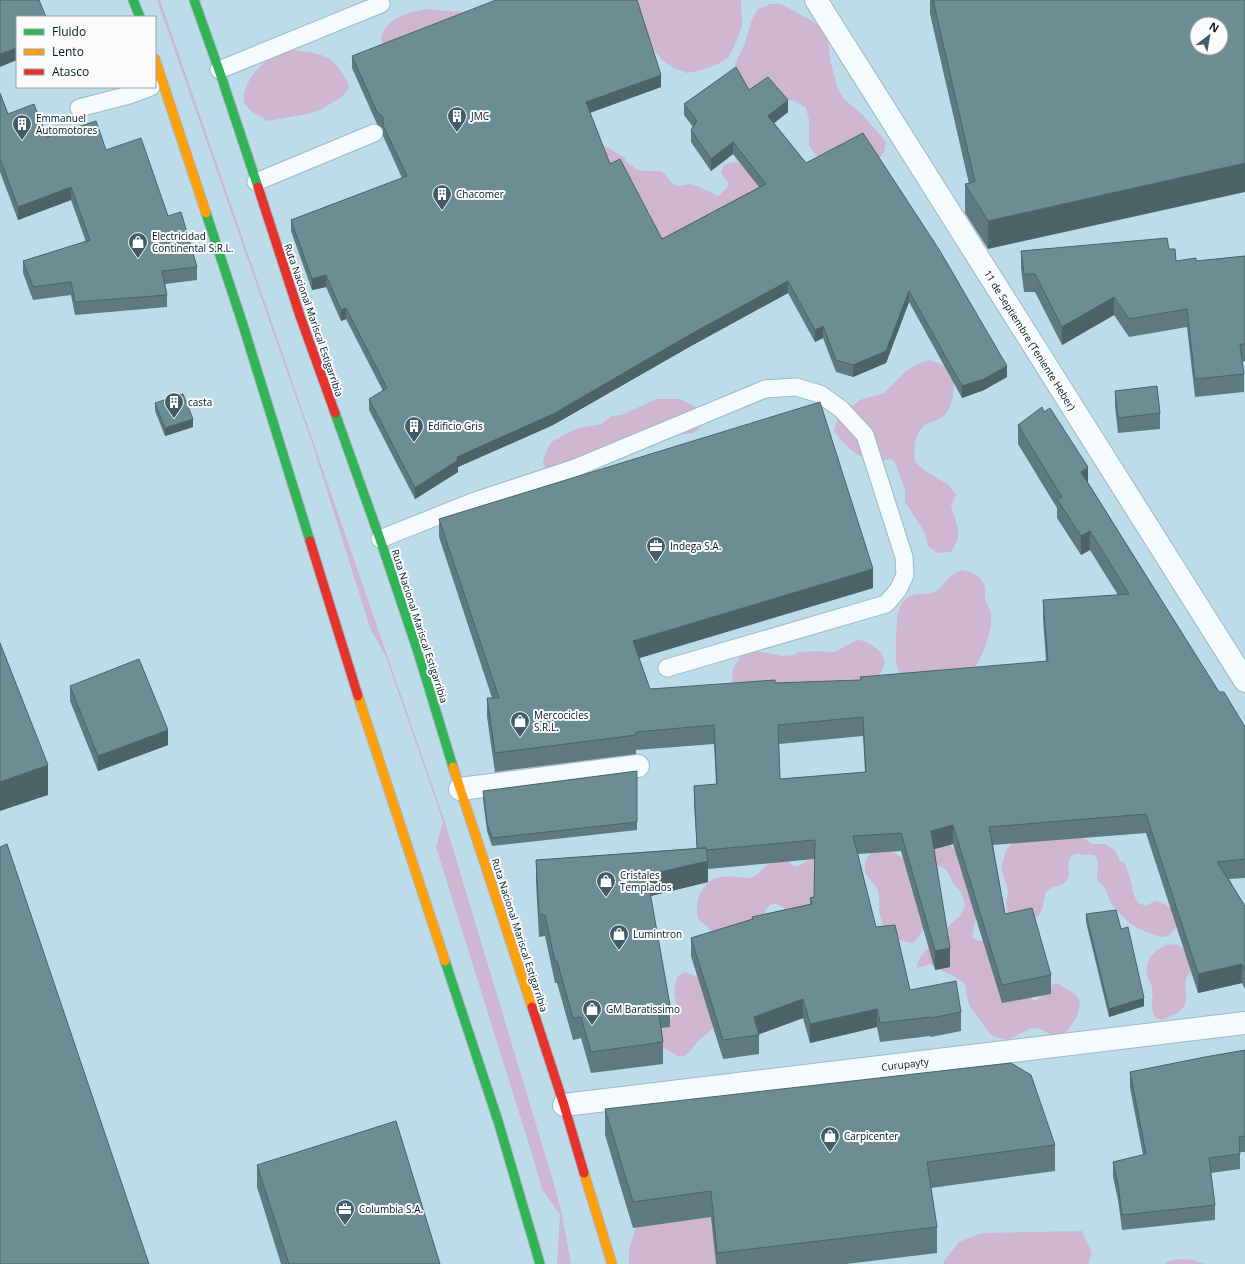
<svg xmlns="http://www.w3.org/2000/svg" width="1245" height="1264" font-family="'Open Sans',sans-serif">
  <rect width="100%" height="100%" fill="#bddcea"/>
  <g fill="#ceb6d1">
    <polygon points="157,0 160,0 445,822 554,1184 562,1214 571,1264 557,1264 560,1215 542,1189 531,1151 436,847 443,822 442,818 386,657 370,628 313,446"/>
    <polygon points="634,0 741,0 742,25 734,47 728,58 718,64 699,71 687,73 674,68 663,61 641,33"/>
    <path d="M 770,4 L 781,4 L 814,22 L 823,30 L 828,41 L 831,64 L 838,89 L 844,99 L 863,115 L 886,142 L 884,153 L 876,162 L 827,162 L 816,155 L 809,145 L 809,120 L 806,108 C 791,97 785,99 768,104 L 743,87 L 735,64 L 745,43 L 752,19 L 758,9 Z"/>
    <path d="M 429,9 C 442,10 452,12 466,12 L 386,49 L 381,38 C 386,18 410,11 429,9 Z"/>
    <path d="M 292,50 C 326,55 332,53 349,85 L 347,91 L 343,96 L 320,110 L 307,114 L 268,121 L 252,112 L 244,103 C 244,99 244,94 245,90 C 250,72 273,51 292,50 Z"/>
    <path d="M 603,145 L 624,157 L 627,162 L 636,169 L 642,171 L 660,171 L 665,174 L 672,183 L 677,186 L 690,184 L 695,185 L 718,196 L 727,188 L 728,183 L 721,172 L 723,166 L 729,163 L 734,162 L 746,165 L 765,186 L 674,240 C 646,235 656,233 649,211 L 643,210 L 597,146 Z"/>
    <path d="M 928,360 C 949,365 956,374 953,395 C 952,402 949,410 945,415 C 938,422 926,421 921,429 C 913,440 914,450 915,462 L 924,470 L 949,485 L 956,495 L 951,506 C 957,528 964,531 951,552 L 938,553 L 928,546 L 925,533 L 905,502 L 905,490 L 895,463 L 891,459 C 884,460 877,461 871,460 C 856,457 842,443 834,431 C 836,421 840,412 848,405 L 854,405 L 860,400 L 884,393 L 906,371 L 916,365 Z"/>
    <polygon points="656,399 680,399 692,405 697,408 701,424 698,430 693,433 687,434 666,435 547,470 543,463 544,457 551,442 578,428 602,424 611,416 622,415"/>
    <path d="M 962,570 C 972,572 982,576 985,587 C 986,591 984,595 985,599 C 986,604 990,608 991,613 C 993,633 982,655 973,672 L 902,677 C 900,673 898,670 897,666 C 895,657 896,623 898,614 C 899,608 902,601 907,598 C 915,591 927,596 936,591 C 947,584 948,574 962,570 Z"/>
    <path d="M 857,640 C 863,640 866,642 871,645 C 888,654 888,667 875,680 L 735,686 L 732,681 L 733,668 L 740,657 L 745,653 L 758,651 L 782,656 L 795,655 L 798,652 L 823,651 L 829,652 L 835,652 Z"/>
    <path d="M 1083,838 L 1092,844 L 1105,844 L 1115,850 L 1120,861 L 1125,864 L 1127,869 L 1131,881 L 1133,893 L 1138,903 C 1145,906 1148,906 1154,901 C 1171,904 1173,910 1178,925 C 1175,929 1170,936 1165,937 C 1159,939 1133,926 1128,922 C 1124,918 1119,913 1115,908 C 1107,899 1108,887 1097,881 L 1098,862 L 1096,856 C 1091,854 1088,855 1083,855 C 1081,855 1079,854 1077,854 C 1063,856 1072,873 1067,880 C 1063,887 1054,885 1048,890 C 1042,896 1045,907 1040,914 C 1036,920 1025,922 1018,925 L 1008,917 L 1006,904 L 1008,891 L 1001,868 L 1006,850 L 1014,841 Z"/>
    <path d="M 949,844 L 957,852 L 960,869 L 965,880 L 977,913 L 972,937 L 977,941 L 989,941 L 1027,995 L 1034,1001 L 1045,994 L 1053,984 L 1059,984 L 1075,994 L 1079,999 L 1080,1004 L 1077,1017 L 1066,1032 L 1054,1036 L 1043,1030 L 1037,1028 L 1030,1029 L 1007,1040 L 996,1037 L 990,1034 L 971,1008 L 968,1002 L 965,984 C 955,975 941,972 930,964 L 917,968 L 918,962 L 921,956 L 925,951 L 935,944 L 945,929 L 959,917 L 965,906 C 964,901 963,895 960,891 C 958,888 955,886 954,884 C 948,874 948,866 934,865 L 932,846 Z"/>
    <path d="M 888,850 L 908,861 L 924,929 L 917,939 L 913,943 C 892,941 881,929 879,909 C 879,903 880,897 878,891 C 876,885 870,881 867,876 C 862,867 865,854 876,851 C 879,850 884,850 888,850 Z"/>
    <path d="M 784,859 C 804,875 798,858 816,860 L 849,891 L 784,916 L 785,909 C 770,896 765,910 761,923 L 713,932 L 698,919 C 696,909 696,901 701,892 C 710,877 721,875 738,877 C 743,877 748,879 753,877 C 760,874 765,865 772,862 C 775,860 780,860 784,859 Z"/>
    <path d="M 1172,944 L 1178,945 L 1189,952 L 1193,969 C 1191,972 1187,976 1186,979 C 1183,989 1190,1000 1182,1009 C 1178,1013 1172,1016 1167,1018 C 1146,1026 1154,997 1152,987 C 1151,983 1148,980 1147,976 C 1144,959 1157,946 1172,944 Z"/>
    <path d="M 685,972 L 702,979 L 716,1021 C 714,1025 712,1030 709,1032 C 706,1035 702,1037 699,1040 C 682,1061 685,1061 661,1046 L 660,1030 L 676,1013 L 677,1007 L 674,993 L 676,980 L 679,975 Z"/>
    <polygon points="709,1204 746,1264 629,1264 629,1249 637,1225"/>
    <polygon points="1082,1231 1092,1253 1088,1264 944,1264 943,1262 959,1242 981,1233"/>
    <polygon points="1181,1259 1193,1260 1205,1264 1165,1264 1169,1261"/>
  </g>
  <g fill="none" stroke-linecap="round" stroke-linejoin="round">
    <g stroke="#9ebac6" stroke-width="19">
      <g id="lane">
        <polyline points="219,70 381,4"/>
        <polyline points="79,108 129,95 151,87"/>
        <polyline points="256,182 374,133"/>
        <polyline points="380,539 475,501 575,468 765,389 796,387 820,394 841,409 865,435 904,557 905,575 898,590 886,604 667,668"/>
      </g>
    </g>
    <g stroke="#9ebac6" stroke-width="24">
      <g id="street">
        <polyline points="816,0 1245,681"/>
        <polyline points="460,789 638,766"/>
        <polyline points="564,1105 1245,1023"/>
      </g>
    </g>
    <g stroke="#a6b7bf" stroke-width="11">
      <g id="fast">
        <polyline points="133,0 140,17"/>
        <polyline points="194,0 219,70 258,187"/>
        <polyline points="206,213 243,325 310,541"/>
        <polyline points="335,413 380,539 418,652 453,767"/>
        <polyline points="445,961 498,1121 540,1264"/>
      </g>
    </g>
    <g stroke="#a6b7bf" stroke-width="11">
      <g id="slow">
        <polyline points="155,59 206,213"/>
        <polyline points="358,696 445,961"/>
        <polyline points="453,767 532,1007"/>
        <polyline points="584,1173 612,1264"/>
      </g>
    </g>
    <g stroke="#a6b7bf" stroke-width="11">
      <g id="jam">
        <polyline points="258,187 300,316 335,413"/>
        <polyline points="310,541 358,696"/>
        <polyline points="532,1007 564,1105 584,1173"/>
      </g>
    </g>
    <use href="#lane" stroke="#f5fafc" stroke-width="17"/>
    <use href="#street" stroke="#f5fafc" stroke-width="22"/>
    <use href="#fast" stroke="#30b455" stroke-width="9"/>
    <use href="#slow" stroke="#ff9f0a" stroke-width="9"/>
    <use href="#jam" stroke="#e5322d" stroke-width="9"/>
  </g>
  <g fill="#5e7980" fill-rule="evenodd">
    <polygon points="930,0 1245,0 988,249 965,213 965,184 969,184 930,14"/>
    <polygon points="352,56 661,87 590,113 610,164 662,239 759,187 733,154 711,171 691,142 691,130 693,127 684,115 684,104 749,90 788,112 774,123 806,163 1007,377 984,390 962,398 909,302 886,363 853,377 836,372 823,338 815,342 788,293 691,346 553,425 458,467 458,472 415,499 369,410 369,399 383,391 346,319 341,321 326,287 312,290 291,231 291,220 402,178 383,136 383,129 377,124 352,68"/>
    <polygon points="0,93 8,114 47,137 106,150 168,216 197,267 197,280 165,284 167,295 167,307 75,315 71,295 33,300 23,273 23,261 86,242 71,200 18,220 0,172"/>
    <polygon points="1169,249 1176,261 1196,261 1245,256 1245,361 1242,362 1244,374 1244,392 1195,397 1187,327 1129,337 1114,315 1062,345 1035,292 1024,292 1021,268 1021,251"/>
    <polygon points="1115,391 1160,413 1160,429 1118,433 1115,406"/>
    <polygon points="155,403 193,427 165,436 155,411"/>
    <path d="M 1044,412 L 1219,692 L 1245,727 L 1245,878 L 1229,879 L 1245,906 L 1245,989 L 1242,983 L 1198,993 L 1146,833 L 993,845 L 1005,914 L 1051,975 L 1051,994 L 1002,1003 L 953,844 L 934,849 L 950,967 L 935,970 L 901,851 L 858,854 L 876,927 L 910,990 L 961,1012 L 961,1031 L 931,1037 L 930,1036 L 880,1042 L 877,1027 L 810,1043 L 803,1018 L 759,1034 L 759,1054 L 723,1059 L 691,956 L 691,938 L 752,919 L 752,917 L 810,904 L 810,898 L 814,897 L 815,859 L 708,869 L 708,882 L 650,896 L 670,1005 L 670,1027 L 661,1028 L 663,1042 L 663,1064 L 591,1073 L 581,1038 L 573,1040 L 557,983 L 555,983 L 545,936 L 539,937 L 536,882 L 536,860 L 697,848 L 694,804 L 694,786 L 716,784 L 714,744 L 636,750 L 636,754 L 495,772 L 487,717 L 487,698 L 492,698 L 439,537 L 439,519 L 873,588 L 639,658 L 650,689 L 775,683 L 860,680 L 1046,661 L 1043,619 L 1043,600 L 1118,595 L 1090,550 L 1081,555 L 1057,518 L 1057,508 L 1018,444 L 1018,425 ZM 863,736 L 865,772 L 780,779 L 779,744 Z"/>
    <polygon points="70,686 168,745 98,771 70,701"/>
    <polygon points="637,771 637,830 492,846 487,831 483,799 483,791"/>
    <polygon points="1086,914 1121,929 1144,1006 1109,1017 1086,922"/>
    <polygon points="1245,1050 1245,1152 1240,1152 1240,1169 1211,1173 1215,1205 1215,1220 1122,1230 1118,1200 1113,1177 1113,1162 1143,1155 1130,1088 1130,1072"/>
    <polygon points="605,1109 1055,1145 1055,1171 931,1188 937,1227 937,1253 846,1264 716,1264 711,1217 633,1228 605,1135"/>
    <polygon points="257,1165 440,1264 281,1264 257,1187"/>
  </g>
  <g fill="#4c6368">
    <polygon points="17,48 17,60 0,67 0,54"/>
    <polygon points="661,75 661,87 586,114 586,102"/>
    <polygon points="788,100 788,112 768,128 768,116"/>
    <polygon points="733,142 733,154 711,171 711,159"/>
    <polygon points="1245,163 1245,192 988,249 988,221"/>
    <polygon points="71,187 71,200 18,220 18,207"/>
    <polygon points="326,275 326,287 312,290 312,279"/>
    <polygon points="788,281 788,293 691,346 553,425 458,467 458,472 415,499 415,488 457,457 691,334"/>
    <polygon points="909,291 909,302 886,363 853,377 853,365"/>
    <polygon points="1114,297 1114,315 1062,345 1062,327"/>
    <polygon points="346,308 346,319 341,321 341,310"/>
    <polygon points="823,326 823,338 815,342 815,330"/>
    <polygon points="1007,366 1007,377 984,390 962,398 962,386"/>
    <polygon points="193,419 193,427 165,436 165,428"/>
    <polygon points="1088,467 1088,486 1081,472"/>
    <polygon points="1090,531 1090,550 1081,555 1081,536"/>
    <polygon points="873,569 873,588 633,660 633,641"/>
    <polygon points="168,730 168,745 98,771 98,756"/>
    <polygon points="48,765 48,795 0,811 0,782"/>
    <polygon points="953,825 953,844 931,850 931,831"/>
    <polygon points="708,861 708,882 647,897 647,875"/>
    <polygon points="950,948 950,967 935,970 935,951"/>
    <polygon points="1242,964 1242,983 1198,993 1198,974"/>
    <polygon points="1144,998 1144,1006 1109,1017 1109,1009"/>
    <polygon points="803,999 803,1018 757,1035 754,1017"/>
    <polygon points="877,1009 877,1027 810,1043 810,1024"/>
  </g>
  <g fill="#6d8d95" stroke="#4c6368" fill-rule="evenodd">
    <polygon points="0,0 39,0 46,17 17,17 17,48 0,54"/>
    <polygon points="496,0 637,0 661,75 586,102 610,164 620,159 662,239 766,184 733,142 711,159 691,130 697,121 684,104 736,67 749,90 768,77 788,100 768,116 806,163 863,133 940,251 1007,366 984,379 962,386 909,291 886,351 853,365 836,360 823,326 815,330 788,281 691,334 553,414 457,457 458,460 415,488 369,399 387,388 346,308 341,310 326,275 312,279 291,220 407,176 383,125 383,117 377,112 352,56"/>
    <path d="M 933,0 L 1245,0 L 1245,163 L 988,221 L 965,184 L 975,182 ZM 1197,24 L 1221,24 L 1221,48 L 1197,48 Z"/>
    <polygon points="0,93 8,114 34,104 47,137 96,121 106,150 141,138 168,216 181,212 197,267 162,271 167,295 75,302 71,282 33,287 23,261 90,240 71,187 18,207 0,159"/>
    <polygon points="1167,238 1169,249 1175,249 1176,261 1196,258 1196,261 1245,256 1245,344 1240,344 1244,374 1195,379 1187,309 1129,319 1114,297 1062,327 1035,274 1024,274 1021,251"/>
    <polygon points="1157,386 1160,413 1118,418 1115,391"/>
    <polygon points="183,394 193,419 165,428 155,403"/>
    <path d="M 820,402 L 873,569 L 633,641 L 650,689 L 775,680 L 775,683 L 861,680 L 860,677 L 1048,661 L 1043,600 L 1129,594 L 1090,531 L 1081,536 L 1057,499 L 1062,497 L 1018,425 L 1042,407 L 1044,412 L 1050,408 L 1088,467 L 1081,472 L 1219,692 L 1224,692 L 1245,727 L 1245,859 L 1217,862 L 1245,906 L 1245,970 L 1242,964 L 1198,974 L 1146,814 L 989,827 L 1005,914 L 1032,908 L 1051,975 L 1002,985 L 953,825 L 931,831 L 950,948 L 935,951 L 901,833 L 853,836 L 876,927 L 895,925 L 910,990 L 956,981 L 961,1012 L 931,1018 L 930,1017 L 880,1023 L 877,1009 L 810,1024 L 803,999 L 754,1017 L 759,1035 L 723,1040 L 691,938 L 753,919 L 752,917 L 812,904 L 810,898 L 814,897 L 815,840 L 706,850 L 706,848 L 697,848 L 694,786 L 717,784 L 714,725 L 636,732 L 636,735 L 495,753 L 487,698 L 499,698 L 439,519 ZM 863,717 L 866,772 L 780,779 L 778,725 Z"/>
    <polygon points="0,643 48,765 0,782"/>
    <polygon points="139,659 168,730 98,756 70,686"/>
    <polygon points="637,771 637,822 492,838 487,823 483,791"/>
    <polygon points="7,844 149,1264 0,1264 0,847"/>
    <polygon points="706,848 708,861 647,875 670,1005 658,1007 663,1042 591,1052 581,1017 573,1018 557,961 555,962 545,915 539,915 536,860"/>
    <polygon points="1116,910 1121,929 1128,927 1144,998 1109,1009 1086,914"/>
    <polygon points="1245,1050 1245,1136 1239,1137 1240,1154 1209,1158 1215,1205 1122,1215 1118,1184 1113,1162 1146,1154 1130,1072 1205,1057"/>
    <polygon points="1011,1063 1031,1075 1055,1145 927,1162 937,1227 717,1253 711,1191 633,1202 605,1109"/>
    <polygon points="396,1121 440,1264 289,1264 257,1165"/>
  </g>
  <defs>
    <g id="building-pin" transform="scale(1)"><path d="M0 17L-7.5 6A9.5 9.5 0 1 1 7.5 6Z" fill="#425d69" stroke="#fbfbfb"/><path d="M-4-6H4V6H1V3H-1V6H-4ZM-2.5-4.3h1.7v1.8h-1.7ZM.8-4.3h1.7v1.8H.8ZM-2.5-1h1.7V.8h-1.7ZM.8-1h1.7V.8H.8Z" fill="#fff"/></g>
    <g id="shop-pin" transform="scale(1)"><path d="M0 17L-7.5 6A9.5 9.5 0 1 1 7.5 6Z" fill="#425d69" stroke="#fbfbfb"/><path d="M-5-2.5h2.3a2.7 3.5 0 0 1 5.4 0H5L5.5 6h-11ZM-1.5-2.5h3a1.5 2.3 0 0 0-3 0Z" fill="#fff"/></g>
    <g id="office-pin" transform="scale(1)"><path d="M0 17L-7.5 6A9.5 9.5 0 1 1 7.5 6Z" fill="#425d69" stroke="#fbfbfb"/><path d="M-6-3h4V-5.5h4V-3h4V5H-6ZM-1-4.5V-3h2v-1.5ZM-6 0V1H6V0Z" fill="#fff"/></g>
  </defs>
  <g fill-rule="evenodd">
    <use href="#building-pin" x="457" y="116"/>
    <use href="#building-pin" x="22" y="124"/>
    <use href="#building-pin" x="442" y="194"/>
    <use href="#shop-pin" x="138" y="242"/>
    <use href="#building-pin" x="174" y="402"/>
    <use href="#building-pin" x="414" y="426"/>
    <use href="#office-pin" x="656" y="546"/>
    <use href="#shop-pin" x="520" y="721"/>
    <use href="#shop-pin" x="606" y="881"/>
    <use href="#shop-pin" x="619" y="934"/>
    <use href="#shop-pin" x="592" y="1009"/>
    <use href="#shop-pin" x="830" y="1136"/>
    <use href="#office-pin" x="345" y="1209"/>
  </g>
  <g text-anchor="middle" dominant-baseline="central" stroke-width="4" stroke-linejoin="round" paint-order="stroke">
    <g font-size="10" fill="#001924" stroke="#fbfbfb" text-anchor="start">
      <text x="471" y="116">JMC</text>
      <text x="36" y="118">Emmanuel<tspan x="36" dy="12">Automotores</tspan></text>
      <text x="456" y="194">Chacomer</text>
      <text x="152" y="236">Electricidad<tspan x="152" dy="12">Continental S.R.L.</tspan></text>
      <text x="188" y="402">casta</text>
      <text x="428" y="426">Edificio Gris</text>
      <text x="670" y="546">Indega S.A.</text>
      <text x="534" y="715">Mercocicles<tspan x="534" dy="12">S.R.L.</tspan></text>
      <text x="620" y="875">Cristales<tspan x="620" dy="12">Templados</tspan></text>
      <text x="633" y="934">Lumintron</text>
      <text x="606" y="1009">GM Baratissimo</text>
      <text x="844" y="1136">Carpicenter</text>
      <text x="359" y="1209">Columbia S.A.</text>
    </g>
    <g font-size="10" fill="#001924" stroke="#fbfbfb">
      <text transform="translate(314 320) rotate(71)">Ruta Nacional Mariscal Estigarribia</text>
      <text transform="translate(1030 340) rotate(58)">11 de Septiembre (Teniente Heber)</text>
      <text transform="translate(420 626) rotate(72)">Ruta Nacional Mariscal Estigarribia</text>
      <text transform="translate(520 935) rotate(72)">Ruta Nacional Mariscal Estigarribia</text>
      <text transform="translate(905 1064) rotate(-7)">Curupayty</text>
    </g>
  </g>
  <rect x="16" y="16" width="140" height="72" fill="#fbfbfb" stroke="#97a1a5"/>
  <rect x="24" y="29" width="20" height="6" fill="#30b455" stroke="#97a1a5"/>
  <text x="52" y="36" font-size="12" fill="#001924">Fluido</text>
  <rect x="24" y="49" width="20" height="6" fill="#ff9f0a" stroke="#97a1a5"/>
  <text x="52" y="56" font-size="12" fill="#001924">Lento</text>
  <rect x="24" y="69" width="20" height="6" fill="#e5322d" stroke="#97a1a5"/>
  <text x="52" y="76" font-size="12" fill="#001924">Atasco</text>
  <g transform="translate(1209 36) rotate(31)"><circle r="19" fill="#fbfbfb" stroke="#97a1a5"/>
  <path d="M0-3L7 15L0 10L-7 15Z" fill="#425d69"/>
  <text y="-6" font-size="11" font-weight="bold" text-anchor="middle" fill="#001924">N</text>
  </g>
</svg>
